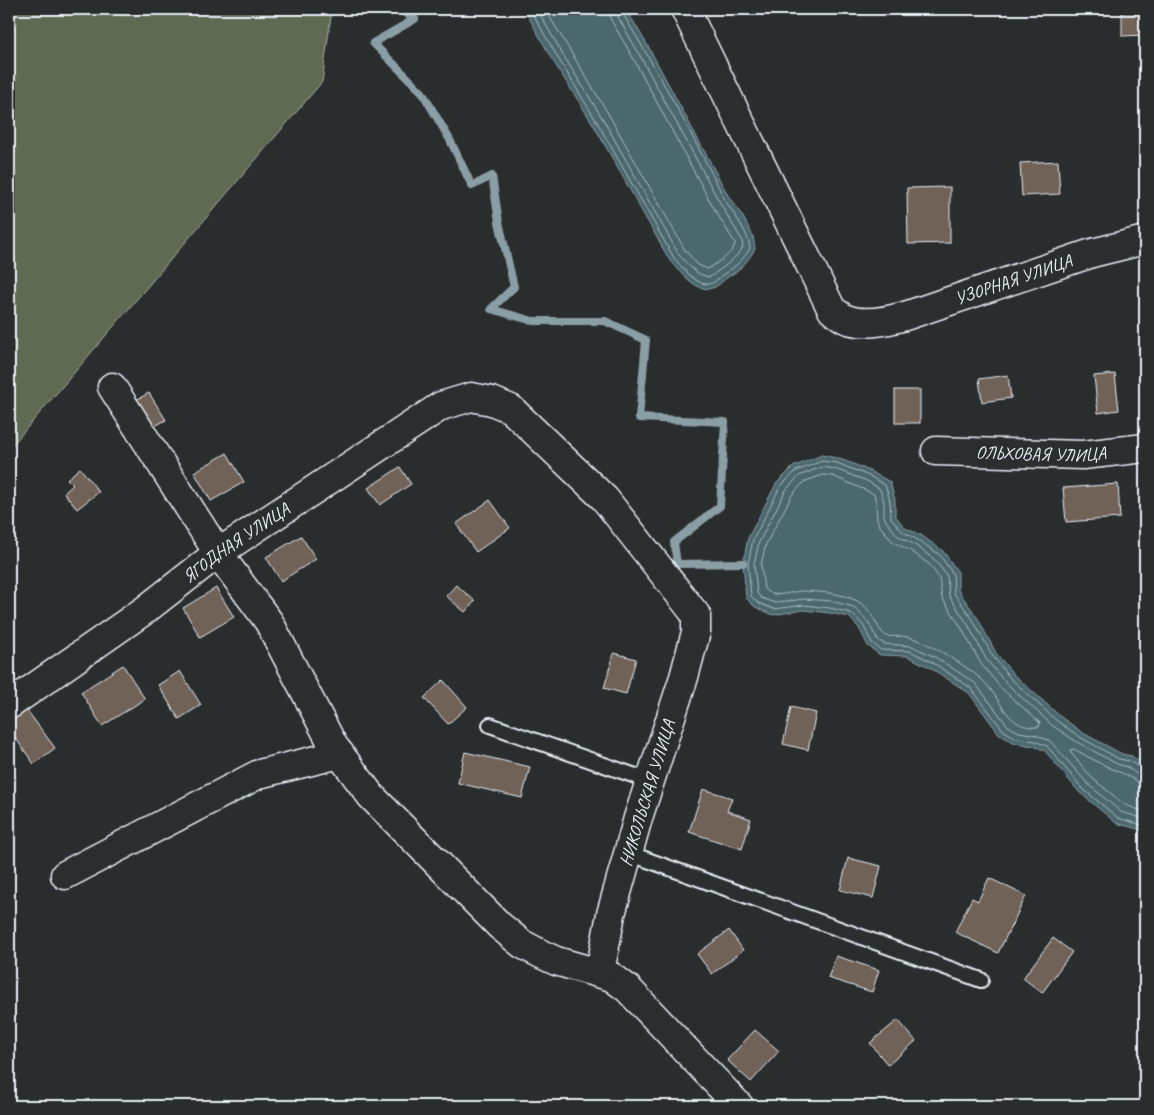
<svg xmlns="http://www.w3.org/2000/svg" width="1154" height="1115" font-family="Caveat,sans-serif">
  <rect width="100%" height="100%" fill="#2a2d2e"/>
  <filter id="ink" filterUnits="userSpaceOnUse"><feTurbulence type="fractalNoise" baseFrequency=".02" numOctaves="2"/><feDisplacementMap in="SourceGraphic" scale="10" xChannelSelector="R" yChannelSelector="G"/><feConvolveMatrix kernelMatrix="1 2 1 2 8 2 1 2 1" color-interpolation-filters="sRGB"/></filter>
  <g filter="url(#ink)">
    <polygon fill="#616b52" stroke="#a4aea5" points="9,9 332,9 322,82 9,449"/>
    <g fill="#4b686e" stroke="#8a9fa5">
      <path d="M 524,9 L 626,9 L 648,46 L 729,197 L 743,217 L 753,236 L 755,249 C 748,261 740,270 728,277 C 723,280 720,285 715,287 C 698,295 680,272 670,261 L 593,124 L 553,61 Z"/>
      <path d="M 822,455 C 846,459 869,470 890,482 L 895,500 L 895,515 L 905,528 L 921,535 L 943,551 L 958,572 L 958,590 L 977,617 L 996,653 L 1014,675 L 1061,717 L 1083,733 L 1122,754 L 1132,756 L 1145,767 L 1145,831 L 1116,823 L 1079,792 L 1044,750 L 1033,746 L 1015,743 L 1000,735 L 969,693 L 929,667 L 907,656 L 880,655 L 868,646 L 859,628 L 849,617 L 830,613 L 803,610 L 773,615 L 755,607 L 746,598 L 743,563 L 748,538 L 776,484 L 793,467 Z"/>
    </g>
    <g fill="none" stroke-linecap="round" stroke-linejoin="round">
      <g stroke="#a9bac1" stroke-width="1">
        <path d="M 530,9 L 558,58 L 597,122 L 674,258 C 682,267 698,289 712,283 C 717,281 721,276 725,273 C 735,267 744,259 750,248 C 747,228 733,215 724,198 C 693,135 659,74 623,14 L 622,9"/>
        <path d="M 537,9 L 563,55 L 603,119 L 679,255 C 688,264 696,276 710,277 C 722,268 735,260 743,247 L 742,240 L 720,203 L 638,52 L 618,17 L 616,9"/>
        <path d="M 545,9 L 609,115 L 685,250 L 698,265 L 708,269 C 717,262 734,254 735,243 L 713,207 L 632,56 L 611,20 L 608,9"/>
        <path d="M 823,475 L 833,476 L 874,494 L 876,503 L 877,519 L 880,526 L 893,542 L 911,551 L 930,565 L 939,578 L 942,598 L 961,627 L 981,664 L 1001,688 L 1040,723 L 1039,727 C 1005,730 1002,697 981,679 C 968,667 928,642 912,638 C 904,635 894,637 886,636 C 875,628 874,609 857,601 C 842,593 821,592 804,591 C 789,591 777,600 764,589 L 761,565 L 766,544 L 792,495 L 804,482 Z"/>
        <polyline points="1145,770 1141,769 1130,761 1119,759 1080,737 1057,721 1010,678 992,655 973,620 954,593 953,574 940,555 918,540 902,531 891,518 890,501 885,485 869,476 837,463 822,461 796,471 780,487 753,540 748,564 751,596 758,603 774,609 804,605 830,608 851,613 863,625 872,643 881,650 910,651 932,662 971,688 1004,731 1017,738 1035,741 1047,746 1082,788 1118,818 1145,826"/>
        <polyline points="1145,776 1138,775 1127,767 1117,764 1077,742 1053,726 1005,682 986,659 967,623 949,596 947,576 935,560 915,545 898,536 886,521 884,516 884,502 880,489 867,481 835,469 822,467 799,476 786,490 759,542 754,564 757,593 761,598 775,603 804,599 831,601 854,607 868,622 877,639 884,644 912,646 935,657 975,683 1008,726 1019,732 1036,735 1050,741 1087,783 1121,812 1145,819"/>
        <path d="M 1145,783 C 1136,783 1132,777 1124,774 C 1106,767 1090,758 1074,749 L 1070,750 L 1071,753 L 1092,778 L 1125,805 L 1145,812"/>
      </g>
      <polyline stroke="#8a9fa5" stroke-width="8" points="399,9 415,19 373,43 422,92 450,140 472,186 492,176 499,222 514,287 491,309 533,321 605,321 646,340 639,418 725,422 720,506 674,542 677,564 743,563"/>
    </g>
    <g fill="#716258" stroke="#e8f1f8">
      <polygon points="1122,9 1145,9 1145,35 1122,36"/>
      <polygon points="1058,161 1060,194 1022,196 1020,163"/>
      <polygon points="950,187 950,243 908,244 907,188"/>
      <polygon points="1115,374 1119,410 1098,413 1094,376"/>
      <polygon points="1008,375 1011,398 982,402 979,379"/>
      <rect x="895" y="390" width="25" height="33"/>
      <polygon points="149,393 166,420 153,427 136,400"/>
      <polygon points="227,453 244,482 211,501 194,472"/>
      <polygon points="400,467 411,484 380,505 368,488"/>
      <polygon points="80,468 99,492 77,509 64,493 73,485 67,479"/>
      <polygon points="1118,484 1120,518 1066,522 1063,488"/>
      <polygon points="490,500 510,528 476,552 456,524"/>
      <polygon points="301,536 316,559 281,581 266,557"/>
      <polygon points="456,585 475,601 465,612 446,596"/>
      <polygon points="216,588 234,617 200,637 183,608"/>
      <polygon points="614,653 636,659 626,694 604,688"/>
      <polygon points="123,665 145,699 102,726 81,692"/>
      <polygon points="180,671 201,705 179,719 158,685"/>
      <polygon points="443,680 467,707 448,724 424,698"/>
      <polygon points="791,707 816,713 808,750 783,744"/>
      <polygon points="26,709 55,748 34,764 9,729 9,721"/>
      <polygon points="465,752 530,767 522,798 458,783"/>
      <polygon points="703,789 732,798 727,811 751,819 742,849 689,832"/>
      <polygon points="848,858 881,866 873,898 840,890"/>
      <polygon points="989,878 1026,896 998,953 955,932 972,898 978,901"/>
      <polygon points="729,930 743,950 712,974 697,954"/>
      <polygon points="1053,938 1072,952 1042,993 1023,978"/>
      <polygon points="836,956 879,970 872,992 828,978"/>
      <polygon points="898,1020 916,1041 888,1065 870,1043"/>
      <polygon points="755,1030 779,1051 751,1082 727,1060"/>
    </g>
    <g fill="none" stroke-linecap="round" stroke-linejoin="round">
      <g stroke="#e8f1f8" stroke-width="18">
        <g id="service">
          <polyline points="490,725 650,781"/>
          <polyline points="628,853 981,980"/>
        </g>
      </g>
      <g stroke="#e8f1f8" stroke-width="31">
        <g id="minor">
          <path id="s1" d="M 685,9 L 832,310 C 836,312 841,317 846,319 C 864,326 887,321 905,316 L 1092,253 L 1145,240"/>
          <polyline points="112,387 218,553 269,622 333,745 371,796 500,926 522,944 541,954 556,961 612,977 628,989 739,1106"/>
          <path id="s2" d="M 936,451 L 1083,455 L 1145,448"/>
          <path id="s3" d="M 9,705 L 145,610 L 218,553 L 441,406 L 471,397 L 492,401 L 511,409 L 605,499 L 696,615 L 696,632 L 684,677 L 638,818 L 611,914 L 600,972"/>
          <polyline points="65,875 259,774 340,754"/>
        </g>
      </g>
      <use href="#service" stroke="#2a2d2e" stroke-width="14"/>
      <use href="#minor" stroke="#2a2d2e" stroke-width="28"/>
    </g>
  </g>
  <g text-anchor="middle" dominant-baseline="central" stroke-width="4.5" stroke-linejoin="round" paint-order="stroke">
    <g font-size="18" fill="#e8f1f8" stroke="#2a2d2e">
      <text stroke="none"><textPath href="#s1" startOffset="526">УЗОРНАЯ УЛИЦА</textPath></text>
      <text stroke="none"><textPath href="#s2" startOffset="105">ОЛЬХОВАЯ УЛИЦА</textPath></text>
      <text stroke="none"><textPath href="#s3" startOffset="279">ЯГОДНАЯ УЛИЦА</textPath></text>
      <text transform="translate(647 793) rotate(-73)">НИКОЛЬСКАЯ УЛИЦА</text>
    </g>
  </g>
  <rect width="1154" height="1115" fill="none" stroke="#2a2d2e" stroke-width="30"/>
  <rect x="15" y="15" width="1124" height="1085" fill="none" stroke="#e8f1f8" stroke-width="2" filter="url(#ink)"/>
</svg>
